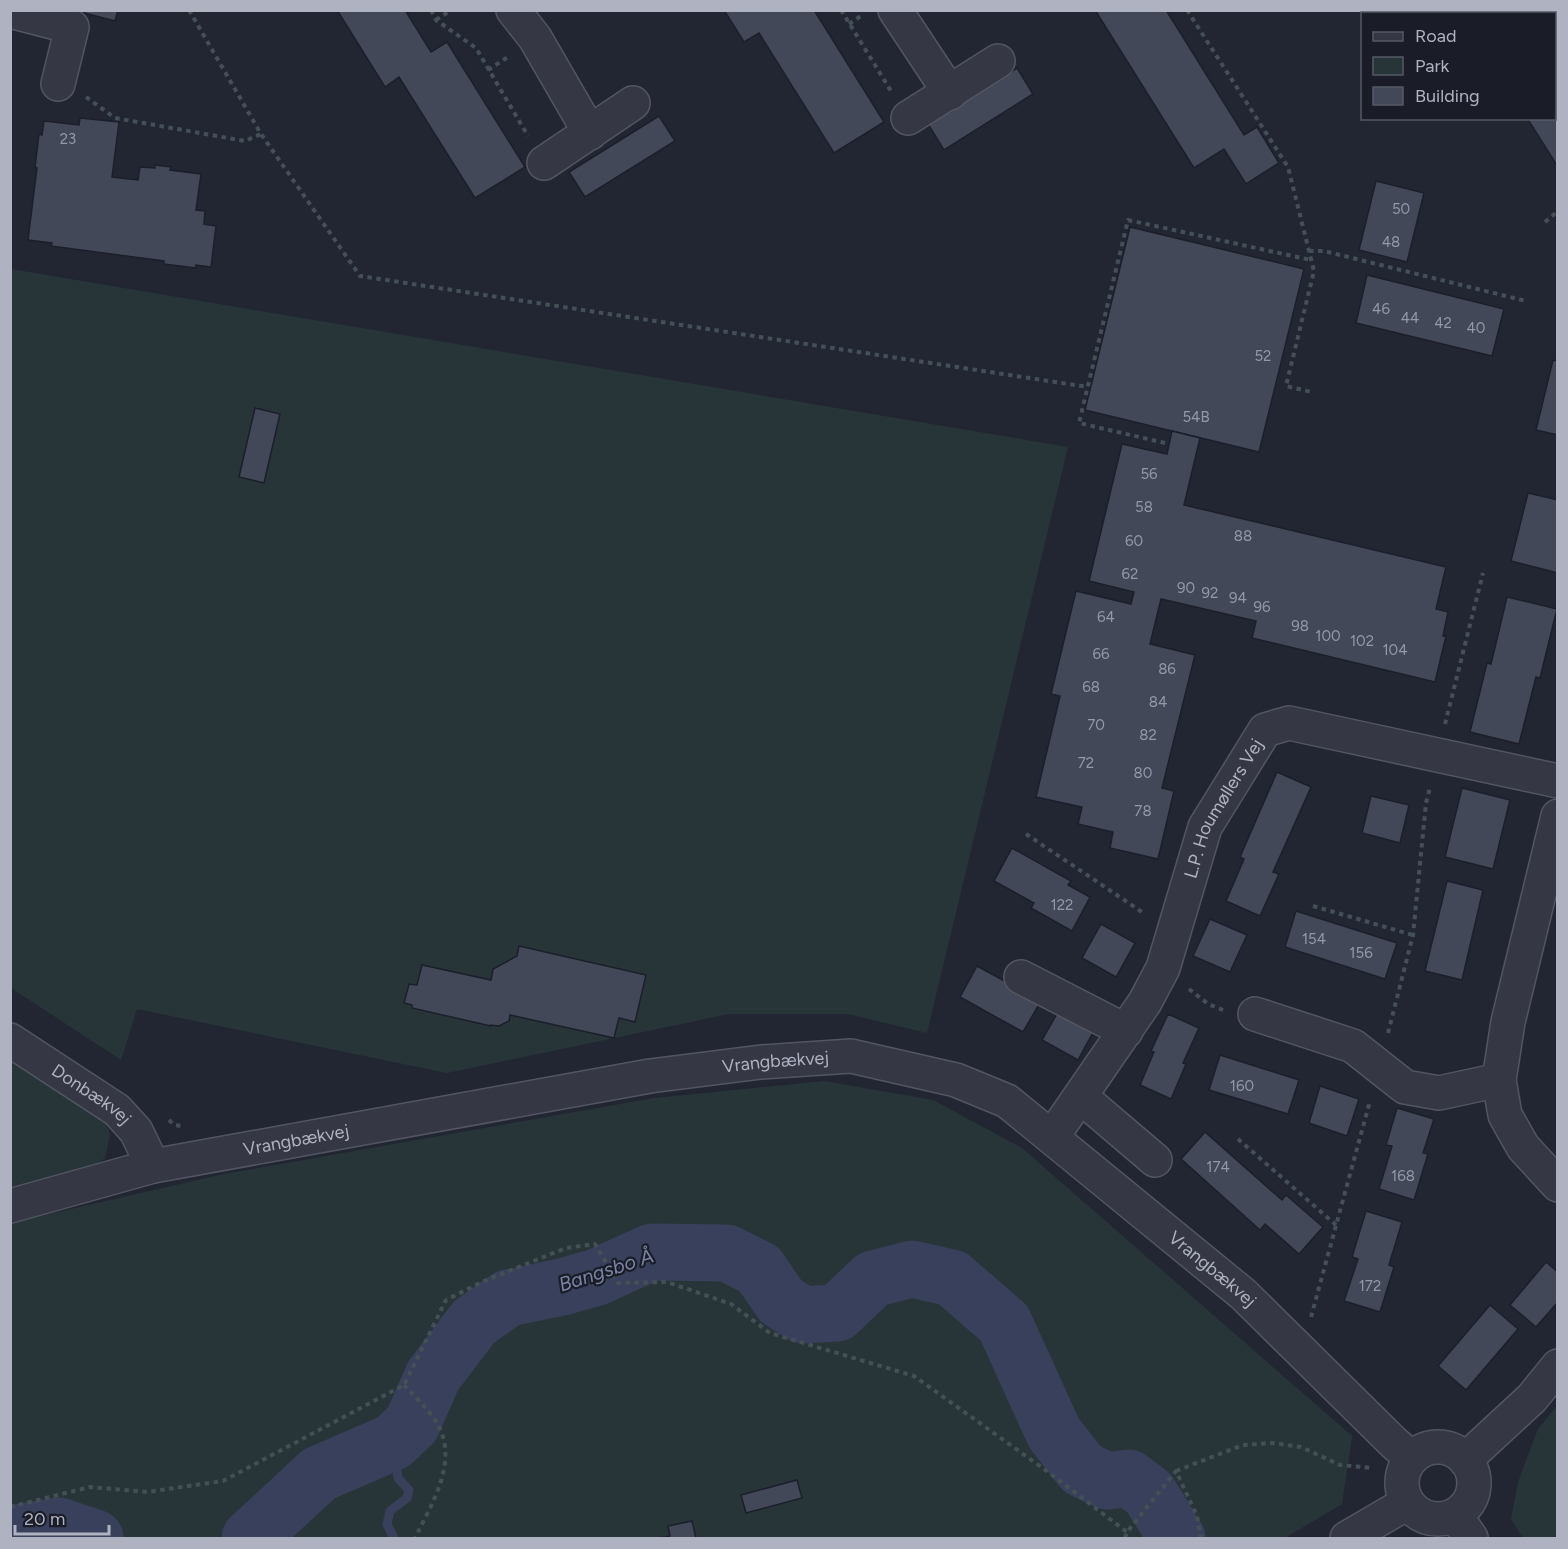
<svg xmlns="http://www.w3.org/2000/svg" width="1568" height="1549" font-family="Figtree,sans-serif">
  <rect width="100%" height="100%" fill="#222633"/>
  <g fill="#273538">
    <polygon points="11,269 1068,447 927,1033 848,1014 729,1014 447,1073 137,1009 121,1060 11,988"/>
    <polygon points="10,1055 102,1114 110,1134 105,1158 88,1171 11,1193"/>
    <polygon points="824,1081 933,1100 1022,1148 1352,1436 1342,1504 1285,1538 11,1538 10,1223 219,1175 654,1098"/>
    <polygon points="1557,1406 1557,1538 1523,1538 1511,1519 1518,1482 1538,1429"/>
  </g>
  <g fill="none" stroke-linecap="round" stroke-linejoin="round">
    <polyline stroke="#39405b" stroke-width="9" points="393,1442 398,1478 409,1490 407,1498 390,1511 387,1524 394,1538"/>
    <g stroke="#39405b" stroke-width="57">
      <polyline points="10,1534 59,1526 95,1538"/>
      <polyline points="250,1538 319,1474 393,1442 412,1424 433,1376 474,1322 508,1298 562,1287 597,1277 652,1252 727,1253 759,1269 781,1301 803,1315 837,1313 873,1279 912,1269 952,1278 1004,1323 1054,1433 1082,1469 1107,1481 1129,1478 1149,1493 1177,1538"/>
    </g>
  </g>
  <g fill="#434858" stroke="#1c1f2b" stroke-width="1.5">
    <polygon points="73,10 118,10 115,21"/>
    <polygon points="337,10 405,10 431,52 447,42 525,167 475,198 399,77 385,87"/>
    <polygon points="724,10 814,10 884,122 834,153 759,33 744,42"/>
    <polygon points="1095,10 1166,10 1244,135 1257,127 1279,163 1246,184 1224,149 1194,168"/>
    <polygon points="1459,10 1530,10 1531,14 1461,14"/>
    <polygon points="1554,50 1558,55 1558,167 1527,118 1554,118"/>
    <polygon points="1017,68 1033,94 944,150 928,124"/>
    <polygon points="659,116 675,141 585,197 569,172"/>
    <polygon points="80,118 119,122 112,177 138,180 140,167 155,168 155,165 171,167 170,170 201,174 196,210 205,211 204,224 216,226 211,267 196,265 196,268 164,264 164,261 51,246 52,243 28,240 37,168 35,167 39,134 42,135 44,121 79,125"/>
    <polygon points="1376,181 1424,193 1407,262 1359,250"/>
    <polygon points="1130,227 1304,269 1259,452 1085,410"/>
    <polygon points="1367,275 1504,309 1492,356 1356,323"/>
    <polygon points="1553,360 1558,361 1558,435 1536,430"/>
    <polygon points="255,408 280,414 264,483 239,477"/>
    <polygon points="1172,431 1200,438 1184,505 1446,567 1436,609 1448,612 1443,636 1446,636 1435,682 1252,638 1256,621 1161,599 1150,644 1195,655 1162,788 1174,791 1158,859 1110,848 1113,832 1078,824 1082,807 1036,797 1060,696 1051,694 1076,591 1131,604 1134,592 1089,581 1122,444 1167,454"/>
    <polygon points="1528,493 1558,500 1558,573 1511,561"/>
    <polygon points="1507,597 1557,609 1540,678 1536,677 1519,744 1470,732 1487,663 1491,664"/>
    <polygon points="1277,772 1311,787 1273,872 1279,874 1260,916 1226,901 1244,859 1240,857"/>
    <polygon points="1462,788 1510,800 1493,869 1445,857"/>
    <polygon points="1371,796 1409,805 1400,843 1362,833"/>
    <polygon points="1012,848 1071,881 1068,885 1090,897 1072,931 1031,908 1034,903 994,881"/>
    <polygon points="1447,881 1483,890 1462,980 1425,971"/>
    <polygon points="1296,911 1397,943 1385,979 1285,947"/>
    <polygon points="1210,919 1247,935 1230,972 1193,956"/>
    <polygon points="1101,924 1135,943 1116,977 1082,958"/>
    <polygon points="519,946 646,975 635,1022 619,1018 614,1038 510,1015 509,1021 499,1026 491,1025 491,1026 412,1008 412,1005 404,1003 409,984 417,985 422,965 491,980 493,969 517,956"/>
    <polygon points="977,966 1041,1001 1023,1032 960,997"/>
    <polygon points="1062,1005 1097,1025 1078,1060 1042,1040"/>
    <polygon points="1168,1014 1199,1028 1183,1063 1186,1064 1171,1099 1140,1085 1154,1052 1151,1051"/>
    <polygon points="1220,1055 1299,1080 1288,1114 1209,1090"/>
    <polygon points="1320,1086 1359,1099 1347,1136 1309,1123"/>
    <polygon points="1397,1108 1434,1119 1423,1153 1428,1154 1414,1200 1379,1189 1392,1146 1386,1145"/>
    <polygon points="1205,1132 1282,1200 1286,1195 1323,1227 1299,1254 1265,1224 1260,1230 1181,1159"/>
    <polygon points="1366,1211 1402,1222 1389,1265 1394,1267 1380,1312 1344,1301 1358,1259 1352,1257"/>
    <polygon points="1546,1262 1558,1272 1558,1302 1536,1327 1510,1305"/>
    <polygon points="1490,1305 1518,1329 1466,1390 1438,1366"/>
    <polygon points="797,1480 802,1498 746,1513 741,1495"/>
    <polygon points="692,1521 696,1538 660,1538 670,1536 668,1526"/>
  </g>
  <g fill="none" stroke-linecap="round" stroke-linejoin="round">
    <g stroke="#525562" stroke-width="36">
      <g id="minor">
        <polyline points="513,10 535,38 590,133"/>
        <polyline points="895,10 950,93"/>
        <polyline points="10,11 72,27 58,84"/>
        <polyline points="908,118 998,61"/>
        <polyline points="544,163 633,103"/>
        <polyline points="1558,816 1508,1022 1499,1080 1505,1115 1523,1147 1558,1185"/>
        <polyline points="1021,977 1126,1031"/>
        <polyline points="1255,1014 1353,1046 1405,1087 1439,1093 1499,1080"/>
        <path id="s1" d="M 10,1040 L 117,1110 L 136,1131 L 153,1166"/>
        <polyline points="1081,1097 1155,1160"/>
        <path id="s2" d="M 1052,1137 L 1145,1002 L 1163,968 L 1205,827 L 1265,730 L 1289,723 L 1558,781"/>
        <path id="s3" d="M 10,1206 L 153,1166 L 650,1076 L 761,1062 L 851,1056 L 956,1080 L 1007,1101 L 1243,1294 L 1393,1442 L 1411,1458"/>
        <polyline points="1455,1515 1471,1538"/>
      </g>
    </g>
    <g stroke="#525562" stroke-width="36">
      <g id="tertiary">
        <circle cx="1438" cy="1483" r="36"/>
        <polyline points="1465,1460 1532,1398 1558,1366"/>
        <polyline points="1347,1538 1407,1503"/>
      </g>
    </g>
    <g stroke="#455056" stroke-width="4" stroke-dasharray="4.5 4.5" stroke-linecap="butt">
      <polyline points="189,10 261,134 360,276 1088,387"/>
      <polyline points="431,10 436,20 476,48 528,136"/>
      <polyline points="841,10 891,91"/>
      <polyline points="1187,10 1288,167 1314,271 1286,386 1311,392"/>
      <polyline points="1553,10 1558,18"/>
      <polyline points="436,20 451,10"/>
      <polyline points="849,24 864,14"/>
      <polyline points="488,70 508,57"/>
      <polyline points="86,97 115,118 245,141 261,134"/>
      <polyline points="1545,222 1558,211"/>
      <polyline points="1309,251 1324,251 1526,301"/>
      <polyline points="1165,443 1079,423 1128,220 1311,260"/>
      <polyline points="1445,724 1483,573"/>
      <polyline points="1026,834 1145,914"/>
      <polyline points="1313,906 1413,935"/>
      <polyline points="1189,989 1208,1004 1223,1010"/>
      <polyline points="1388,1033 1413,935 1426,803 1430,787"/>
      <polyline points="169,1120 174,1125 184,1126"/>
      <polyline points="1238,1139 1336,1225"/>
      <polyline points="1311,1317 1370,1101"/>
      <path d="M 404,1385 C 414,1396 427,1408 435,1420 C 461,1459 432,1503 415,1538"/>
      <polyline points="1176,1471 1243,1445 1273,1443 1301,1447 1340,1465 1373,1468"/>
      <polyline points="10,1507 90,1487 147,1492 223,1481 404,1385 446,1300 484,1281 566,1248 595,1244 618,1283 667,1282 731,1304 770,1333 914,1376 1044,1469 1127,1532"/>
      <polyline points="1125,1538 1127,1532 1176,1471 1197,1516 1201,1538"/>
    </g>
    <use href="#minor" stroke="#353844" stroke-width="33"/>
    <use href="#tertiary" stroke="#353844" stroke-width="33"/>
  </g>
  <g text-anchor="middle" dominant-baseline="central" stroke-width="4.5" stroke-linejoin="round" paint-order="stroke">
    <g font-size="15" fill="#9498a7">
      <text x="68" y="139">23</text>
      <text x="1401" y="209">50</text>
      <text x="1391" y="242">48</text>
      <text x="1381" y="309">46</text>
      <text x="1410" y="318">44</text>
      <text x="1443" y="323">42</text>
      <text x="1476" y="328">40</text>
      <text x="1263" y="356">52</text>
      <text x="1196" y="417">54B</text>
      <text x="1149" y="474">56</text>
      <text x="1144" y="507">58</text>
      <text x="1243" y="536">88</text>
      <text x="1134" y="541">60</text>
      <text x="1130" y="574">62</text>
      <text x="1186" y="588">90</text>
      <text x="1210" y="593">92</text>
      <text x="1238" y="598">94</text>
      <text x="1262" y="607">96</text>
      <text x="1106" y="617">64</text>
      <text x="1300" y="626">98</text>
      <text x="1328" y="636">100</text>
      <text x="1362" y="641">102</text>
      <text x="1395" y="650">104</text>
      <text x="1101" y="654">66</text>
      <text x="1167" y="669">86</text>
      <text x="1091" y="687">68</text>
      <text x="1158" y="702">84</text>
      <text x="1096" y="725">70</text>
      <text x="1148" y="735">82</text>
      <text x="1086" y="763">72</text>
      <text x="1143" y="773">80</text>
      <text x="1143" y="811">78</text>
      <text x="1062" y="905">122</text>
      <text x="1314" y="939">154</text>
      <text x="1361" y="953">156</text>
      <text x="1242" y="1086">160</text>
      <text x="1218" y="1167">174</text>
      <text x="1403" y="1176">168</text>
      <text x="1370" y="1286">172</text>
    </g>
    <g font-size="18" fill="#afb2c1" stroke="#1a1d28">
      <text stroke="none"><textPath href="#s2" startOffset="374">L.P. Houmøllers Vej</textPath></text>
      <text stroke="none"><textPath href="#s3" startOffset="780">Vrangbækvej</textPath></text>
      <text stroke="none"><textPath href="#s1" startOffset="98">Donbækvej</textPath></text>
      <text stroke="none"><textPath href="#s3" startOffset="294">Vrangbækvej</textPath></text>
      <text stroke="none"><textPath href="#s3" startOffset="1284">Vrangbækvej</textPath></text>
    </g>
    <g font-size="20" font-style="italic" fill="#7a85a6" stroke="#1a1d28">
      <text transform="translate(606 1270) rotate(-18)">Bangsbo Å</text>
    </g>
  </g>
  <rect width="1568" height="1549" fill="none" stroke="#afb2c1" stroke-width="24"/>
  <rect x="1361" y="12" width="195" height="108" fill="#1a1d28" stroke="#565965" stroke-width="1.5"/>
  <rect x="1373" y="32" width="30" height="9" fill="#353844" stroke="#565965" stroke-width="1.5"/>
  <text x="1415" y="42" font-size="18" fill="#afb2c1">Road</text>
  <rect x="1373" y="57" width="30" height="18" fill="#273538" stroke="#565965" stroke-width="1.5"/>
  <text x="1415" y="72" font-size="18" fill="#afb2c1">Park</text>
  <rect x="1373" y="87" width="30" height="18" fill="#434858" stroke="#565965" stroke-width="1.5"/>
  <text x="1415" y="102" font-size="18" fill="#afb2c1">Building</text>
  <path d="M15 1525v9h94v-9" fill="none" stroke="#afb2c1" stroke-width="3"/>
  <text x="24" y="1525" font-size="18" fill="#afb2c1" stroke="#1a1d28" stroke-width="4.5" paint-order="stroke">20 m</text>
</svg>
